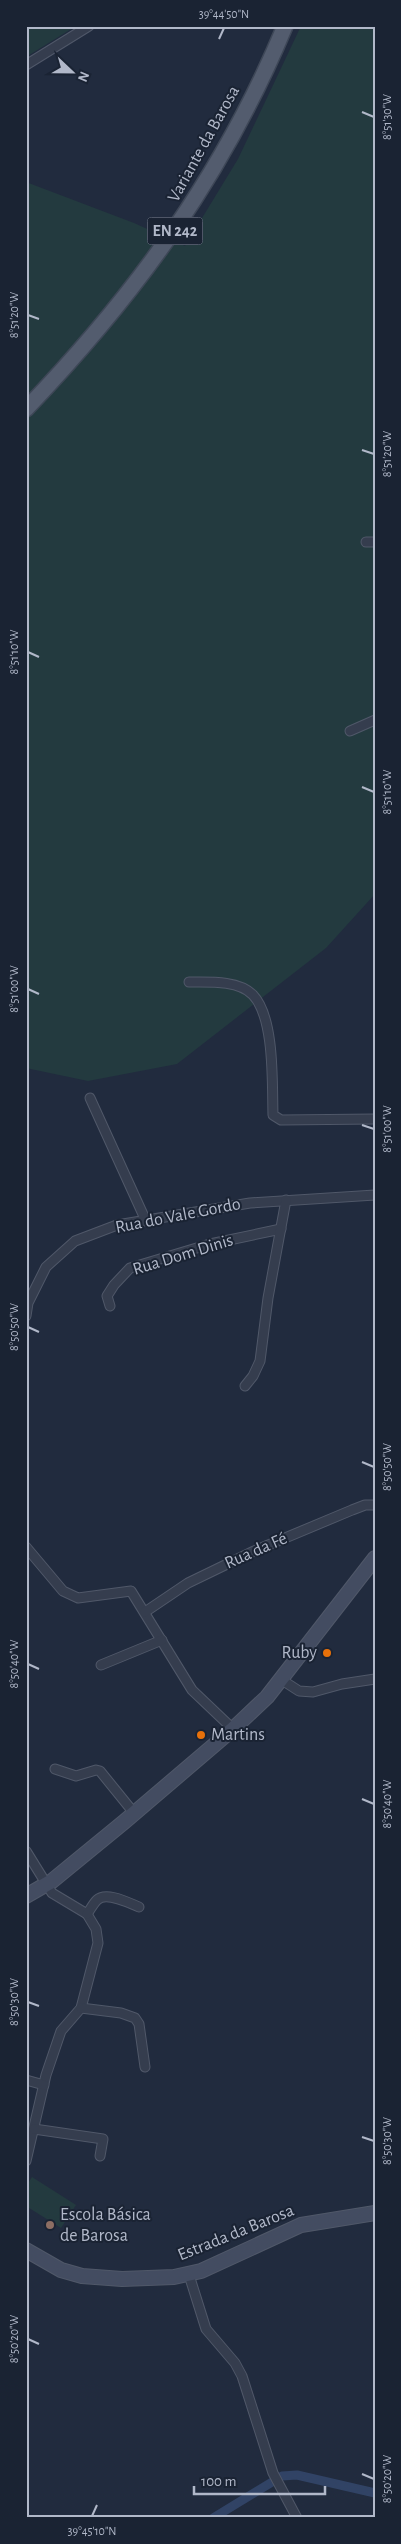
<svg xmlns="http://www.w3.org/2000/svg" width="401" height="2544" font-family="'Alegreya Sans',sans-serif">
  <rect width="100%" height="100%" fill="#212b3e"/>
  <g fill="#233a3f">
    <polygon points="26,26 76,26 26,57"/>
    <polygon points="301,26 375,26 375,894 326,948 177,1064 88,1081 26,1068 26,182 134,223 185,246 238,159"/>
    <polygon points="32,2177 76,2205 61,2228 26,2206 26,2186"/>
  </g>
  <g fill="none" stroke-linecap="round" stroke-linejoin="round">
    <polyline stroke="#314365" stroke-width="9" points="213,2518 282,2476 297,2475 375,2493"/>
    <g stroke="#505869" stroke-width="11">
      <g id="street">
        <polyline points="26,65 89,26"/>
        <polyline points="366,542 375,542"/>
        <polyline points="350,731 375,720"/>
        <path d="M 189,982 C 208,982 239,980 253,995 C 275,1018 272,1085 273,1115 L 281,1120 L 375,1119"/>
        <polyline points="90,1098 146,1221"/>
        <polyline points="110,1306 107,1296 114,1285 130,1268 210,1244 281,1229"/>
        <polyline points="26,1316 28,1303 46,1267 75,1241 117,1225 250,1203 375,1195"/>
        <polyline points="245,1386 253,1376 260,1361 268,1298 286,1200"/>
        <polyline points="26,1547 63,1591 78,1598 131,1591 192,1690 233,1729"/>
        <polyline points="145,1612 188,1583 254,1551 352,1510 365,1505 375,1505"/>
        <polyline points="101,1665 162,1640"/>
        <polyline points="282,1680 299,1691 313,1692 342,1684 375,1679"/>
        <polyline points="55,1769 76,1776 96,1770 100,1771 134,1813"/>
        <polyline points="26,1851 52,1893 87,1914 96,1929 98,1943 81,2008 61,2031 46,2075 26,2161"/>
        <path d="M 87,1914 C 90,1910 93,1904 97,1900 C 106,1891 129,1903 139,1907"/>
        <polyline points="81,2008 121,2013 135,2018 139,2024 145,2067"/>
        <polyline points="26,2080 44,2085"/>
        <polyline points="34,2129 103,2139 100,2156"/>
        <polyline points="189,2275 206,2329 235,2363 242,2376 273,2473 297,2518"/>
      </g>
    </g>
    <g stroke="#505869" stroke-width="16">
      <g id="secondary">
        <polyline points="26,1896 52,1881 124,1822 233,1729 267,1697 375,1558"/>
        <polyline points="26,2250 61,2270 82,2276 122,2279 174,2277 201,2271 301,2225 375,2213"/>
      </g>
    </g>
    <g stroke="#3e4757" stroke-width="18">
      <path id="primary" d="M 26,409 C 137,293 223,175 285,26"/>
    </g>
    <use href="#street" stroke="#353d4e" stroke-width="9"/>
    <use href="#secondary" stroke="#434c61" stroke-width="14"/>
    <use href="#primary" stroke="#535c6e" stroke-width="15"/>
  </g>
  <path fill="none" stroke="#b1b8c9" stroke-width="2" d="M 219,39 L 224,28M 362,112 L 374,117M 28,315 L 39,319M 362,450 L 374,454M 28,652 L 39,657M 362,787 L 374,792M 28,989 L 39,994M 362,1125 L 374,1129M 28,1327 L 39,1332M 362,1462 L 374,1467M 28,1664 L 39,1669M 362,1799 L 374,1804M 28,2002 L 39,2006M 362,2137 L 374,2141M 28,2339 L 39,2344M 362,2474 L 374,2479M 92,2516 L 97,2505"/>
  <g fill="#e8710a" stroke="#1a2333" stroke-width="2">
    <circle cx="327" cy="1653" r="5"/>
    <circle cx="201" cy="1735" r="5"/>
  </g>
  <circle fill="#8d6e63" stroke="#1a2333" stroke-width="2" cx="50" cy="2225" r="5"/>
  <g text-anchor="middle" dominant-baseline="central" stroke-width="4" stroke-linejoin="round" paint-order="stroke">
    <rect fill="#1a2333" stroke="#848b9c" stroke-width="1" x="147.5" y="217.5" width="55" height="27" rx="4"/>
    <g font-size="16" font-weight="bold" fill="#b1b8c9">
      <text x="175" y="231">EN 242</text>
    </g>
    <g font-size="18" fill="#b1b8c9" stroke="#1a2333">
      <text transform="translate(204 144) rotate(-61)">Variante da Barosa</text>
      <text transform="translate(178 1216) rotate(-11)">Rua do Vale Gordo</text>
      <text transform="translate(183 1255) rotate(-17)">Rua Dom Dinis</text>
      <text transform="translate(256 1551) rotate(-24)">Rua da Fé</text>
      <text transform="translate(236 2233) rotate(-22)">Estrada da Barosa</text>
    </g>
    <g font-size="18" fill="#b1b8c9" stroke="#1a2333" text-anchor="start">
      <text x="317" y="1653" text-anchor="end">Ruby</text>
      <text x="211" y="1735">Martins</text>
      <text x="60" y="2215">Escola Básica<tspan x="60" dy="21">de Barosa</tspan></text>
    </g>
  </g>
  <rect width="401" height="2544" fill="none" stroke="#1a2333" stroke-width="55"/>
  <g transform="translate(72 72) rotate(112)" stroke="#1a2333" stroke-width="4" paint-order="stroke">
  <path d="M0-4L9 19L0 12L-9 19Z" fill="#b1b8c9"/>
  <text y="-8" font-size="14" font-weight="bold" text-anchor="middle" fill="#b1b8c9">N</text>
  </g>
  <path d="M194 2486v8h131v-8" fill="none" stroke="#b1b8c9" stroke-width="2.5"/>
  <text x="201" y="2486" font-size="15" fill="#b1b8c9" stroke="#1a2333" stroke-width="4" paint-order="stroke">100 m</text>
  <rect x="28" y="28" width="346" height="2488" fill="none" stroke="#b1b8c9" stroke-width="2"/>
  <g font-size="12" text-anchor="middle" fill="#b1b8c9">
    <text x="224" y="18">39°44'50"N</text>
    <text transform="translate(387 117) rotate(-90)" y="4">8°51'30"W</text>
    <text transform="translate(14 315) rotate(-90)" y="4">8°51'20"W</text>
    <text transform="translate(387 454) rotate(-90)" y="4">8°51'20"W</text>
    <text transform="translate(14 652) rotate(-90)" y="4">8°51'10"W</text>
    <text transform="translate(387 792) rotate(-90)" y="4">8°51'10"W</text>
    <text transform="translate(14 989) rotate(-90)" y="4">8°51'00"W</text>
    <text transform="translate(387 1129) rotate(-90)" y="4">8°51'00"W</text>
    <text transform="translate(14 1327) rotate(-90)" y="4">8°50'50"W</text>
    <text transform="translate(387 1467) rotate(-90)" y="4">8°50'50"W</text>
    <text transform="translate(14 1664) rotate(-90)" y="4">8°50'40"W</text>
    <text transform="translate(387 1804) rotate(-90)" y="4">8°50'40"W</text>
    <text transform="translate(14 2002) rotate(-90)" y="4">8°50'30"W</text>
    <text transform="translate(387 2141) rotate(-90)" y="4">8°50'30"W</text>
    <text transform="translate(14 2339) rotate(-90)" y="4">8°50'20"W</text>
    <text transform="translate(387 2479) rotate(-90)" y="4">8°50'20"W</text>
    <text x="92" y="2535">39°45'10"N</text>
  </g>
</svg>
